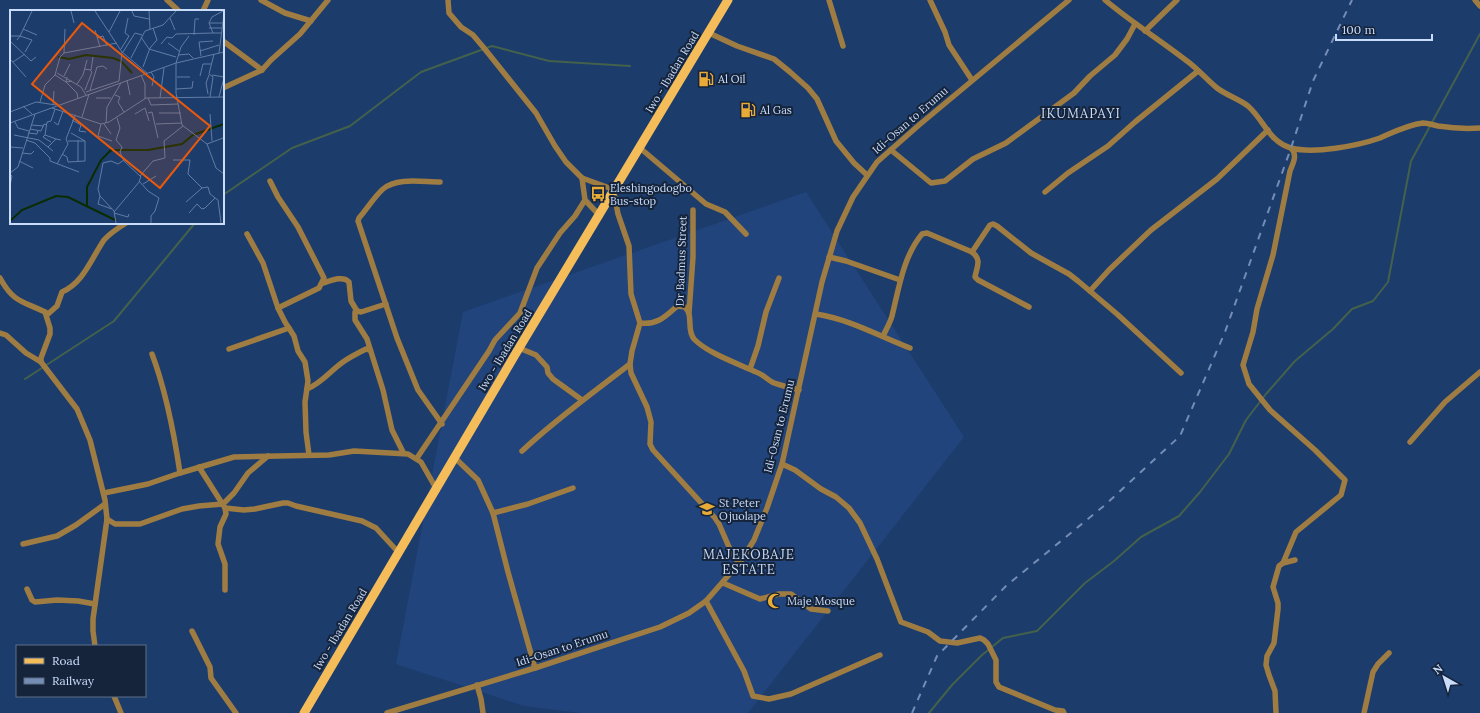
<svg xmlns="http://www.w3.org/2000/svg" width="1480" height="713" font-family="Lora,serif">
  <rect width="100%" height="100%" fill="#1c3c6c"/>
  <polygon fill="#20447b" points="806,192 964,437 748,713 580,713 524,706 396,664 463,312"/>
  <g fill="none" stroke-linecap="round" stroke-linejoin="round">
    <g stroke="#44614b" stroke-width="2">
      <polyline points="223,195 292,148 350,126 421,72 492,46 549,61 630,66"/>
      <polyline points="25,379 114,321 195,223"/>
      <polyline points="929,713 952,685 982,655 1003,638 1037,631 1085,583 1114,561 1141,537 1179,516 1200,492 1229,454 1246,420 1266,394 1295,361 1333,329 1352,309 1373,301 1388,282 1411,161 1480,34"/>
    </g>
    <g stroke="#9f7c42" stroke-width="5.5">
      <polyline points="167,0 179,11"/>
      <polyline points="261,0 285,13 311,21"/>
      <polyline points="448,0 449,13 461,27 473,35 484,48 536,113 555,146 566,162 582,178 615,190"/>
      <polyline points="829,0 843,46"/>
      <polyline points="930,0 945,32 949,45 972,80"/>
      <path d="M 1105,0 C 1131,22 1160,40 1187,61 C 1198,69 1207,80 1217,88 C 1226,95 1239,99 1248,106 C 1264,120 1269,142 1291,148 C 1314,154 1357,146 1380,138 C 1394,132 1407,125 1423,123 C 1428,123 1433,125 1438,126 C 1451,128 1466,129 1480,128"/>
      <polyline points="1475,0 1480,6"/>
      <polyline points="203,11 208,0"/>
      <polyline points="1145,31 1177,0"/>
      <polyline points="709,33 737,46 774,59 790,72 808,88 817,99 836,141 854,163 867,175"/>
      <polyline points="223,41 262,70"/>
      <polyline points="223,88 262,70 271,60 300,34 328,0"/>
      <polyline points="640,148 706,204 725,212 746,234"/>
      <polyline points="891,150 931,183 945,181 973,159 1006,143 1074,93 1090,76 1115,55 1127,39 1135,24"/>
      <polyline points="582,178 585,200 600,216"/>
      <polyline points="270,181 278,197 298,227 324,278 319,288 278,308"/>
      <path d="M 440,182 C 422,182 397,177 383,189 C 374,197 367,209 359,218 L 358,221 L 397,338 L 418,390 L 442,424"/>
      <polyline points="1045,192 1068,173 1108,146 1135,122 1198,71"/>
      <polyline points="614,193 618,214 629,246 631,294 640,323 632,351 630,364 631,373 647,407 651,422 650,444 653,450 715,518 719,524 729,547 739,564"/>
      <polyline points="247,234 263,263 278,308 285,322 294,336 298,351 305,362 308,381 305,402 306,432 309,455"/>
      <polyline points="972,252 990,225 993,224 997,226 1031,253 1069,274 1078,281 1117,314 1181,373"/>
      <polyline points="829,257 846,261 900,280"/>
      <path d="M 0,278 C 13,302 22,301 45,312"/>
      <path d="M 323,283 C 330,281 343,275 349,282 L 351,301 L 357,311 L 355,312 L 355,320 L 367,339 L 383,390 L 392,430 L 403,452"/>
      <polyline points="1090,291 1109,270 1151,230 1217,179 1268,130"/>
      <polyline points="357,311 361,312 386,304"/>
      <polyline points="689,313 693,257 693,210"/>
      <path d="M 816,314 C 849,319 879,336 910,348"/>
      <path d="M 640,323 C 656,325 664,318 675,308 L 678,306 L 685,307 C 694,316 686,329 694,339 C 707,353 739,364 756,372 C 762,374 767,379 772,382 C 780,386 790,387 799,390"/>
      <polyline points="0,333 6,335 26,353 41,362"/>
      <path d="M 883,336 C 886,330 890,323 892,316 C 899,288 903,257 922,234 L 927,233 L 972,252 C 982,260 977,266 975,277 L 978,280 L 1029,307"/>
      <polyline points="519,348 536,355 547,367 548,373 553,379 582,400"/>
      <polyline points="229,349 289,328"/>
      <path d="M 152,354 C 166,391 174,433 180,473"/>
      <polyline points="750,369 758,346 766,312 779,278"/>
      <path d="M 307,389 C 322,383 330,371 343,362 C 350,357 358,353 366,349 L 370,350"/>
      <polyline points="1410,442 1445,402 1480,372"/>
      <path d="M 522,451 C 556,419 594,392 630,364"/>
      <polyline points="417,458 489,351 495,340 520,313 537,268 560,233 575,216 585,200"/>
      <polyline points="455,458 478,480 493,513 508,572 535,668"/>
      <polyline points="782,464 795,470 821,489 836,497 849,508 860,523 877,559 901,622 928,632 940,641 957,643 980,638 984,640 988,644 996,660 996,682 999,687 1055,710 1063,711 1064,713"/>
      <polyline points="199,467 225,508 244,510 255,509 283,503 288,503 296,506 362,521 376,528 399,553"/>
      <polyline points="104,493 148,484 180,473 234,457 329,455 354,451 408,454 421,462 437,490"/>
      <polyline points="225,508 226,514 220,527 218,544 225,564 225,590"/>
      <polyline points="493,513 528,504 573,488"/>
      <polyline points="107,519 115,524 140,524 182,509 199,506 223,504 234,493 248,473 268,456"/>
      <polyline points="23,544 57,536 76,525 105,504"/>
      <path d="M 1283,563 L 1296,532 L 1341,495 L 1345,480 L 1315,450 L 1270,410 L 1249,384 L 1243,365 L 1253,332 L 1257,309 L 1273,255 L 1290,171 C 1293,163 1298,155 1291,148"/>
      <polyline points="723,583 760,599 779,594 791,594 811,609 828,611"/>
      <polyline points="27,589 32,600 35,602 57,600 78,601 95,604"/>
      <polyline points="706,601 744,671 753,696 769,699 791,694 880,655"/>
      <polyline points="192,631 210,667 211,678 236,713"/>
      <path d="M 95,646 L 93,631 L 93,619 L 107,519 L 105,500 L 90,440 L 77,409 L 41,362 L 41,358 L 50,334 L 50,328 L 45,312 L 48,314 L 57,306 L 62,292 C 84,282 91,259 104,240 C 110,233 118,228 126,223"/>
      <polyline points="477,685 481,699 483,713"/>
      <polyline points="114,696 121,713"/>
      <polyline points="387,713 535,668 660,627 689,613 706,601 741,561 754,540 767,508 782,464 822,282 837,231 853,197 877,162 919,125 1069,0"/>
      <polyline points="1276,713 1275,691 1269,675 1266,665 1267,656 1274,643 1278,609 1278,603 1273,587 1279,566 1283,563 1295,560"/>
      <polyline points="1364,713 1373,672 1378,664 1389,653"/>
    </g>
    <polyline stroke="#f5bc5a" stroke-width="9" points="304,713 519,348 728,0"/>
    <polyline stroke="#748db4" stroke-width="2" stroke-dasharray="7 7" stroke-linecap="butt" points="912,713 937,656 1006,586 1105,505 1180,436 1225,332 1291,148 1313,81 1352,0"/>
  </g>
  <defs>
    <g id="fuel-bare" transform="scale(1.2)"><path d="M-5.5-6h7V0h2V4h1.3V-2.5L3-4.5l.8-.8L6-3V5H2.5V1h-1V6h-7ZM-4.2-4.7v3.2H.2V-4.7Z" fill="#e9ab38" stroke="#15243a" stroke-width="2.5" paint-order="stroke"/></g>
    <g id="bus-bare" transform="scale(1.2)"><path d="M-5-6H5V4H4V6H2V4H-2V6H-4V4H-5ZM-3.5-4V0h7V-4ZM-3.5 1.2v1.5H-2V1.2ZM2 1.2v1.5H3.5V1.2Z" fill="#e9ab38" stroke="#15243a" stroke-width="2.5" paint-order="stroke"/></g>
    <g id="school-bare" transform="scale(1.2)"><path d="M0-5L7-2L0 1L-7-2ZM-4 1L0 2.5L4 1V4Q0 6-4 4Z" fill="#e9ab38" stroke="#15243a" stroke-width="2.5" paint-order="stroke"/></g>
    <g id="mosque-bare" transform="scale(1.2)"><path d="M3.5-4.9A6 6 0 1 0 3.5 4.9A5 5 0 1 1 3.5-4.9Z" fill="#e9ab38" stroke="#15243a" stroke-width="2.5" paint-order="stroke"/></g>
  </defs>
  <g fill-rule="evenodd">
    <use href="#fuel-bare" x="706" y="79"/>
    <use href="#fuel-bare" x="748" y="110"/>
    <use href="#bus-bare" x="598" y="194"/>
    <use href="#school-bare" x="707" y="509"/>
    <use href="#mosque-bare" x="775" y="601"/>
  </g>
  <g text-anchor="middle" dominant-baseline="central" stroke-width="4" stroke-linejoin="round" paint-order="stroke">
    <g font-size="11" fill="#c9dcfa" stroke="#15243a">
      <text transform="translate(672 72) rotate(-59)">Iwo - Ibadan Road</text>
      <text transform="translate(910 120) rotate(-41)">Idi-Osan to Erumu</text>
      <text transform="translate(681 261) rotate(-88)">Dr Badmus Street</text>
      <text transform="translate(505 350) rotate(-59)">Iwo - Ibadan Road</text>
      <text transform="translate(779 426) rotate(-76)">Idi-Osan to Erumu</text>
      <text transform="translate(340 629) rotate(-59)">Iwo - Ibadan Road</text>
      <text transform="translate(562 648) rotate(-18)">Idi-Osan to Erumu</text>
    </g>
    <g font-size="11" fill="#c9dcfa" stroke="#15243a" text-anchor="start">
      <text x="718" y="79">Al Oil</text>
      <text x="760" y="110">Al Gas</text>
      <text x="610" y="188">Eleshingodogbo<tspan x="610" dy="13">Bus-stop</tspan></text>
      <text x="719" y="503">St Peter<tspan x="719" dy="13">Ojuolape</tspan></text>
      <text x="787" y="601">Maje Mosque</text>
    </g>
    <g font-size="13" letter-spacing="1" fill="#c9dcfa" stroke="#15243a">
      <text x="1081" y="113">IKUMAPAYI</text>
      <text x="749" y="554">MAJEKOBAJE<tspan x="749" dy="15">ESTATE</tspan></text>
    </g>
  </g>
  <g transform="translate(10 10)">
    <rect width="214" height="214" fill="#1c3c6c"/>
    <path fill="none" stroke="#0b2c00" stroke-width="2" d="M 48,47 L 59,49 L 76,45 L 103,48 L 111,51 L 122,63M 77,197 L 77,177 L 91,150 L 101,140 L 138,140 L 172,134 L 183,125 L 214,114M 0,211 L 12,200 L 46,186 L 58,187 L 105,210"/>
    <path fill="none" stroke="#617ca5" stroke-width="1" d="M 61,1 L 64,13M 85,1 L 112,42 L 137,63M 122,1 L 124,6 L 139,9M 139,1 L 140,19M 160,8 L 165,20M 199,13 L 213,13M 199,18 L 212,18M 13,19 L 27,25M 85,20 L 90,37M 99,22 L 110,1M 212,23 L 203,23 L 199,13 L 202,7 L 213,1M 184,25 L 185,9 L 189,9M 0,26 L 10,26 L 22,1M 179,26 L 171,37 L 166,53 L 166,83 L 172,115 L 197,134 L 206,158 L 214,164M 131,27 L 139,39 L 166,47M 87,28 L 93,26 L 97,36M 7,30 L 10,26 L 22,30 L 15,42M 0,31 L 21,51 L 26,47M 158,33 L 169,41M 151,34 L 157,27 L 162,28 L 166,24 L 203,23M 111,39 L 119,26 L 115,23 L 118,8M 190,41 L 209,35M 113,42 L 125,23 L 132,25M 54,43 L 55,19M 209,43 L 214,4M 168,45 L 179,44 L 183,48M 191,46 L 189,32 L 203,31M 121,48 L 135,21 L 153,15 L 166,1M 0,49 L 16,67M 3,52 L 15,44M 133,57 L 140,38 L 147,30 L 143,18M 74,59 L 81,60 L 83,47M 141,62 L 144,67 L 142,76M 47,63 L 71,77 L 76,85M 45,65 L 56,72 L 62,71M 131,65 L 135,74 L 135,89M 202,65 L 214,67M 54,66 L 60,54M 190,66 L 193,54 L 201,54M 57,67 L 56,72 L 67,83 L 68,89M 167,67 L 180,67M 117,70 L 120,85M 109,71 L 112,42M 67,74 L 73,65 L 77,50M 166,79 L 182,78 L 183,71M 75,80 L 82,62 L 80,60M 80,80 L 87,57 L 93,56 L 97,59M 76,82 L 109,71M 198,84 L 196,73 L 199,65M 105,85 L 110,87 L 108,92 L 114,102M 200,87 L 203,67 L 199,64 L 204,44M 209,87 L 214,68M 86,88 L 101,88M 138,88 L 141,95 L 168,94M 150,88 L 154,58M 30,92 L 35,75 L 45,65 L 50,47 L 54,43 L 107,33M 43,95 L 44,81M 13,96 L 22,104M 42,98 L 91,114 L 99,112 L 136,88 L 214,87M 45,99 L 41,111 L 37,112 L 35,125 L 46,129M 0,102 L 26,92 L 46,95M 138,103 L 142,102 L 148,128M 149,103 L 171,103M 125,104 L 135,98 L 139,111M 200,104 L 202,131M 72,107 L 79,84M 107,108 L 110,118 L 106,130 L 112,137 L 110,142 L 114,151 L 131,167 L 129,171 L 138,181 L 149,188 L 145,201 L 141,206 L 141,213M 62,110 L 71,115 L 69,121 L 76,122M 5,112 L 8,118 L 19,121M 44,112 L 48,115 L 53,101M 0,113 L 166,53 L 214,42M 96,113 L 97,97 L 111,73M 91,114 L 88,126 L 102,131M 94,114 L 101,124M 146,114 L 172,113M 21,115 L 34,116M 20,119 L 31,121 L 34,114 L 37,115M 18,123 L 27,124 L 28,120M 4,125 L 29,130 L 43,141M 35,125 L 33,127 L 41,132M 16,130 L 25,133 L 40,148 L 40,151 L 69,162M 58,131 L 75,131 L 61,123M 197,134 L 213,128M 0,137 L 13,138M 38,137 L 46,129 L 51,130M 12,143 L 21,144 L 24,141M 52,144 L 57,147 L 58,152 L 75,151 L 75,131M 163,150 L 180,150 L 178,164 L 192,178M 9,151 L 23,158M 143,151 L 155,148 L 154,131 L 173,116M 68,152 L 68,130M 47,154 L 58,134 L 56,129 L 65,106M 0,163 L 8,157 L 25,104M 0,164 L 2,166 L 0,176M 130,166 L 143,151M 133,174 L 146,166M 90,186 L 88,194 L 102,199M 176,192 L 192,178 L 198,177 L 200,184 L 208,190 L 211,213M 104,202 L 130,171M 104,203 L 118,207 L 119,204M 179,203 L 187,194 L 192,199 L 195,198 L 205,188M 106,213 L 104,201 L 90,186 L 88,179 L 93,153 L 101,151 L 108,154 L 114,150"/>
    <path fill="#e8590c" fill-opacity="0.15" stroke="#e8590c" stroke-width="2" d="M 72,13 L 200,116 L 150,178 L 22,74 Z"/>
    <rect width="214" height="214" fill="none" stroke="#c9dcfa" stroke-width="2"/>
  </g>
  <rect x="16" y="645" width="130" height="52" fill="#15243a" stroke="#5d6e87"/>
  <rect x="24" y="658" width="20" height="6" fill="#f5bc5a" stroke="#5d6e87"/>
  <text x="52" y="665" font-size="12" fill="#c9dcfa">Road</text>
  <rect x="24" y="678" width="20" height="6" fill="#748db4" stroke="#5d6e87"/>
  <text x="52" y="685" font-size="12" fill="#c9dcfa">Railway</text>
  <g transform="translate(1444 677) rotate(321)" stroke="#15243a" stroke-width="3" paint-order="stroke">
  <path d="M0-3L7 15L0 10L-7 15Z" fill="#c9dcfa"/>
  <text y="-6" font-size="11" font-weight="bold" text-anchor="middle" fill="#c9dcfa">N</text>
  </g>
  <path d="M1336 34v6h96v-6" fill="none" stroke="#c9dcfa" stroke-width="2"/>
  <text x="1342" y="34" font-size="12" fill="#c9dcfa" stroke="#15243a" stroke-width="3" paint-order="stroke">100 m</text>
</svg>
